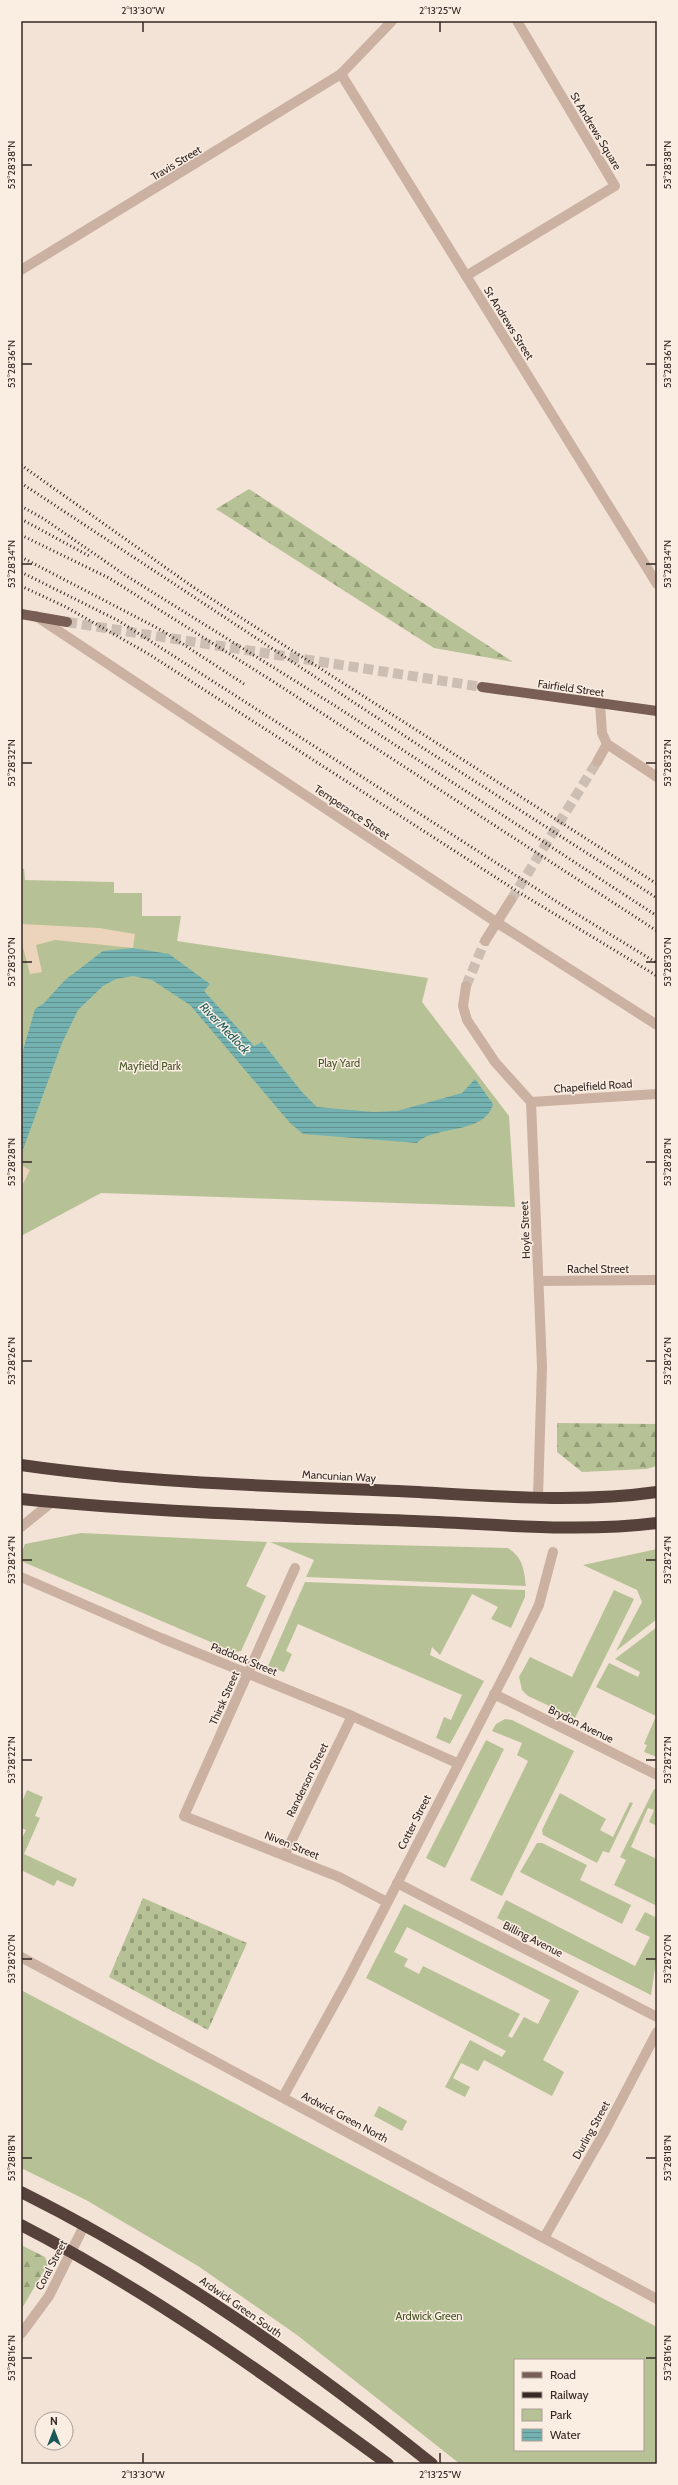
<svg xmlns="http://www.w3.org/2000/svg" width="678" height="2485" font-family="Cabin,sans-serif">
  <defs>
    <pattern id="forest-firs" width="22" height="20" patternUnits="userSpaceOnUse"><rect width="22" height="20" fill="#b6c295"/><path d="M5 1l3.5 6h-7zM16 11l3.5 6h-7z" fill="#959e79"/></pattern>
    <pattern id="cemetery-stones" width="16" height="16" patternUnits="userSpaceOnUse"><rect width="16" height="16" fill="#b6c295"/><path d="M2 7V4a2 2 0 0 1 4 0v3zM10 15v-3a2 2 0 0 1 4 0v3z" fill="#959e79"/></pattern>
    <pattern id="water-rules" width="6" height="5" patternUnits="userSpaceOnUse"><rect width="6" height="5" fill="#73b2b0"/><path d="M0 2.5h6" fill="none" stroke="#5f918f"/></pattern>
  </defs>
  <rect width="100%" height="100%" fill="#f3e3d6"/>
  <g fill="#b6c295" fill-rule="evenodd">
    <polygon points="21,869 24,869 25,880 114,882 114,893 142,893 142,916 181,916 177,941 428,978 422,1002 509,1116 515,1207 101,1193 21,1236"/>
    <polygon points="81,1533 267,1542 246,1586 266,1596 241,1651 234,1652 21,1561 21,1554 25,1544"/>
    <path d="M 270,1542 L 508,1548 C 523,1558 524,1569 526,1586 L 306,1577 L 314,1560 Z"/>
    <polygon points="657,1549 657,1619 616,1651 642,1602 637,1590 583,1565"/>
    <polygon points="305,1582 525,1590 525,1597 511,1628 491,1619 498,1607 472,1594 440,1655 432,1647 430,1655 484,1681 450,1744 436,1738 444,1717 451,1720 462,1695 448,1689 298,1624 286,1651 292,1654 284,1672 268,1666"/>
    <polygon points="614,1590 634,1599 575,1718 528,1696 522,1690 519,1677 530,1657 572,1677"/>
    <polygon points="657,1627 657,1757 644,1752 647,1745 644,1744 656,1716 596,1687 609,1663 638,1677 640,1672 615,1659"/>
    <polygon points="505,1719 512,1720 574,1751 502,1896 470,1880 528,1761 517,1755 522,1743 492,1731 496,1724"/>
    <polygon points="486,1740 504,1749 445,1868 426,1858"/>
    <polygon points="654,1789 657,1790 657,1826 649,1822 654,1810 648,1808 631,1847 657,1859 657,1906 614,1885 626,1860 620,1857"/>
    <polygon points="27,1790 43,1797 35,1816 40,1818 24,1854 77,1879 73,1887 57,1880 54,1886 21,1870 21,1840 26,1830 21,1828 21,1804"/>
    <polygon points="560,1793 606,1819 600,1830 613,1837 630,1802 633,1803 609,1853 603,1851 597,1863 543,1835 542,1830"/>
    <polygon points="537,1843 542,1843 587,1865 580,1880 631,1905 622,1924 520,1872"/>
    <polygon points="506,1900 635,1966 650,1937 635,1930 645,1912 657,1918 657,1955 651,1995 497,1918"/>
    <path d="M 404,1904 L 579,1991 L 543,2060 L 564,2072 L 552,2096 L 484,2060 L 478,2071 L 461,2063 L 453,2078 L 470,2087 L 465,2097 L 445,2087 L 470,2040 L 502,2057 L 506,2051 L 366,1978 ZM 407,1927 L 550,2000 L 538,2024 L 524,2017 L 512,2038 L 508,2036 L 520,2014 L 423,1966 L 419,1974 L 404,1966 L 408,1959 L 394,1952 Z"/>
    <path d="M 21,1990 L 657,2327 L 657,2464 L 460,2464 L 297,2335 L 198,2266 L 86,2200 L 21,2168 ZM 515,2360 L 643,2360 L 643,2450 L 515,2450 Z"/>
    <polygon points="379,2106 407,2121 402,2131 374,2116"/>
  </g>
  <g fill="url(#forest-firs)">
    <polygon points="249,489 513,662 434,648 216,509"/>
    <polygon points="557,1423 657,1424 657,1466 646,1469 582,1472 557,1452"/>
    <polygon points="21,2245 45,2257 48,2264 21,2310"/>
  </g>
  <polygon fill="url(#cemetery-stones)" points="143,1898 247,1943 208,2030 109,1977"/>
  <g fill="#ecd3bb">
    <polygon points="21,924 99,928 135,934 133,948 55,940 36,945 42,972 30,974 21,940"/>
    <polygon points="21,1165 30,1170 21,1188"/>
  </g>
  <path fill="url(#water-rules)" d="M 133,948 L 169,954 L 210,984 L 204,991 L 254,1046 L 262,1042 L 302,1092 L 317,1107 L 373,1112 L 397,1111 L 462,1093 L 475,1079 L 493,1104 C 485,1135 434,1125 417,1143 L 303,1134 L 290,1123 L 190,1005 L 152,980 L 133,976 L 116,979 L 103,986 L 78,1010 L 62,1043 L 21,1155 L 21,1057 L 35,1009 L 44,1003 L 65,980 L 103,951 Z"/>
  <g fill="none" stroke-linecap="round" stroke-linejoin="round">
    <g stroke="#cdbeb3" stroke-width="10" stroke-dasharray="10 5" stroke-linecap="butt">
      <polyline points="511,900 597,762"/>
      <polyline points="466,986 485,941"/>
    </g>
    <polyline stroke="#cdbeb3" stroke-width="10" stroke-dasharray="10 5" stroke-linecap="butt" points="67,622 482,687"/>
    <g stroke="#cbb1a1" stroke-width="10">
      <polyline points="341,74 657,584"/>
      <polyline points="21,270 341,74 392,21"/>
      <polyline points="466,276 615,186 517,21"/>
      <polyline points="36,616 496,922 657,1025"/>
      <polyline points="600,704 602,733 607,744 657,777"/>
      <polyline points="597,762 607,744"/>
      <polyline points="485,941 511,900"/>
      <polyline points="466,986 463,1006 467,1020 495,1062 531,1102 542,1367 538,1497"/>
      <polyline points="531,1102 657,1094"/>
      <polyline points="539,1281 657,1280"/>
      <polyline points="21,1527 52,1502"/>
      <polyline points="295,1568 184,1816 339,1877 387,1902"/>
      <polyline points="21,1577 161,1638 352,1716 457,1763"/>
      <polyline points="494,1694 657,1775"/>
      <polyline points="285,1854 352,1716"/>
      <polyline points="397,1883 657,2017"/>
      <polyline points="21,1957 657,2299"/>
      <polyline points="283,2097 346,1983 509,1666 539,1605 553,1552"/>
      <polyline points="544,2238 605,2131 657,2032"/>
      <polyline points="21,2334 49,2296 85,2224"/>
    </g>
    <g stroke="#785e54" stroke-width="10">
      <polyline points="21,614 67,622"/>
      <polyline points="482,687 657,711"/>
    </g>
    <g stroke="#57413b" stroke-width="12">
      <path d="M 21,1465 C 146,1483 272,1486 398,1491 C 484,1495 572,1504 657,1492"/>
      <path d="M 21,1499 C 152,1512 283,1516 414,1521 C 495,1524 577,1533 657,1523"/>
      <path d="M 21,2192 C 168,2265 303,2361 432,2464"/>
      <path d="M 21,2225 C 151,2292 270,2378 388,2464"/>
    </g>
    <g stroke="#352825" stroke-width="3" stroke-dasharray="1 3" stroke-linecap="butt">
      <polyline points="21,465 193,587 657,884"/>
      <polyline points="21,483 423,748 657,898"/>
      <polyline points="21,506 44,519 125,575 337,707 657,916"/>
      <polyline points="21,519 91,557"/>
      <polyline points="21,535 109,578 274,682 657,931"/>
      <polyline points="21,557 163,631 244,684"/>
      <polyline points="21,572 119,621 562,905 657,963"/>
      <polyline points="21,586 66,607 147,653 520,893 657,976"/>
    </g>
  </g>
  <path fill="none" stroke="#352825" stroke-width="1.5" d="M 143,22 L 143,32M 440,22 L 440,32M 22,165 L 32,165M 646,165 L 656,165M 22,364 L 32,364M 646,364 L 656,364M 22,564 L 32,564M 646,564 L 656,564M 22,763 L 32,763M 646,763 L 656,763M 22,962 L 32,962M 646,962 L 656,962M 22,1162 L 32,1162M 646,1162 L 656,1162M 22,1361 L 32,1361M 646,1361 L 656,1361M 22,1560 L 32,1560M 646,1560 L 656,1560M 22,1760 L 32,1760M 646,1760 L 656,1760M 22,1959 L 32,1959M 646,1959 L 656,1959M 22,2158 L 32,2158M 646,2158 L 656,2158M 22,2358 L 32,2358M 646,2358 L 656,2358M 143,2453 L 143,2463M 440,2453 L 440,2463"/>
  <g text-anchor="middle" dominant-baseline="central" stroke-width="3" stroke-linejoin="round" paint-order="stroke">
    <g font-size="11" fill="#352825" stroke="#faede2">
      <text transform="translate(596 131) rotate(59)">St Andrews Square</text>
      <text transform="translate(176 163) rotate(-31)">Travis Street</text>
      <text transform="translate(509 323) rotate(58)">St Andrews Street</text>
      <text transform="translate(571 688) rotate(8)">Fairfield Street</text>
      <text transform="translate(352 812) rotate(34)">Temperance Street</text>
      <text transform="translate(593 1086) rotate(-4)">Chapelfield Road</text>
      <text transform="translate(525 1230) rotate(-92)">Hoyle Street</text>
      <text x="598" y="1269">Rachel Street</text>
      <text transform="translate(339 1476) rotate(3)">Mancunian Way</text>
      <text transform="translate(244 1659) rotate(22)">Paddock Street</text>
      <text transform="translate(224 1698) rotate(-66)">Thirsk Street</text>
      <text transform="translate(581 1724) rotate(26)">Brydon Avenue</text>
      <text transform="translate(307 1780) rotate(-64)">Randerson Street</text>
      <text transform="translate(414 1822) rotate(-63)">Cotter Street</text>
      <text transform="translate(292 1845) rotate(22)">Niven Street</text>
      <text transform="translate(533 1939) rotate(27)">Billing Avenue</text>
      <text transform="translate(345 2117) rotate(28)">Ardwick Green North</text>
      <text transform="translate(591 2130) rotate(-61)">Durling Street</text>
      <text transform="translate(51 2265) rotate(-62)">Coral Street</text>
      <text transform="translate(241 2307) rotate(35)">Ardwick Green South</text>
    </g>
    <g font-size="11" fill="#475527" stroke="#faede2">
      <text x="339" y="1063">Play Yard</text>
      <text x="150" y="1066">Mayfield Park</text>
      <text x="429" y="2316">Ardwick Green</text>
    </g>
    <g font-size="12" font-style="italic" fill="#175959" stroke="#faede2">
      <text transform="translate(225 1028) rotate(46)">River Medlock</text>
    </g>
  </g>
  <rect width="678" height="2485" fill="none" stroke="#faede2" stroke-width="44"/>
  <rect x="514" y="2359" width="130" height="92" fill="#faede2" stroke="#ab9e96"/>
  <rect x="522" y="2372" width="20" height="6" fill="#785e54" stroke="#ab9e96"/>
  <text x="550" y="2379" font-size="12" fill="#352825">Road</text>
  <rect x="522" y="2392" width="20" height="6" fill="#352825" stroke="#ab9e96"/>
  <text x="550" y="2399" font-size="12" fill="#352825">Railway</text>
  <rect x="522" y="2409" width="20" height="12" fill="#b6c295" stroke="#ab9e96"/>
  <text x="550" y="2419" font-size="12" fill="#352825">Park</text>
  <rect x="522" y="2429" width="20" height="12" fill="url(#water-rules)" stroke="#ab9e96"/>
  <text x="550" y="2439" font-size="12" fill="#352825">Water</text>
  <g transform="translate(54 2431)"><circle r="19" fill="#faede2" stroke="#ab9e96"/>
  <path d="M0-3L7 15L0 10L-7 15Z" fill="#175959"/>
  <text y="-6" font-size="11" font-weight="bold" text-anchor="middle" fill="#352825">N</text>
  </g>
  <rect x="22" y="22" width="634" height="2441" fill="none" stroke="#352825" stroke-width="1.5"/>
  <g font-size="10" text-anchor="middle" fill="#352825">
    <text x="143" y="14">2°13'30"W</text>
    <text x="440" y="14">2°13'25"W</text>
    <text transform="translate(11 165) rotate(-90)" y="4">53°28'38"N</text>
    <text transform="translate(667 165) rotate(-90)" y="4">53°28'38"N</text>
    <text transform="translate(11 364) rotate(-90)" y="4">53°28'36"N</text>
    <text transform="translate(667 364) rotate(-90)" y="4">53°28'36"N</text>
    <text transform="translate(11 564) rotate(-90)" y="4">53°28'34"N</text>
    <text transform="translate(667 564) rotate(-90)" y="4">53°28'34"N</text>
    <text transform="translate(11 763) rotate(-90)" y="4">53°28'32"N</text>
    <text transform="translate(667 763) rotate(-90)" y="4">53°28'32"N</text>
    <text transform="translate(11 962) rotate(-90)" y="4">53°28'30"N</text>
    <text transform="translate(667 962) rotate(-90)" y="4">53°28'30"N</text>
    <text transform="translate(11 1162) rotate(-90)" y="4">53°28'28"N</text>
    <text transform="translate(667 1162) rotate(-90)" y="4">53°28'28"N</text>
    <text transform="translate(11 1361) rotate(-90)" y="4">53°28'26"N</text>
    <text transform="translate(667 1361) rotate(-90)" y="4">53°28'26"N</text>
    <text transform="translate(11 1560) rotate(-90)" y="4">53°28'24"N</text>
    <text transform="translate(667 1560) rotate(-90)" y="4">53°28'24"N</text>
    <text transform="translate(11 1760) rotate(-90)" y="4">53°28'22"N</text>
    <text transform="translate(667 1760) rotate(-90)" y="4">53°28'22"N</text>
    <text transform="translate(11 1959) rotate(-90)" y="4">53°28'20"N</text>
    <text transform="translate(667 1959) rotate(-90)" y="4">53°28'20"N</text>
    <text transform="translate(11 2158) rotate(-90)" y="4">53°28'18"N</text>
    <text transform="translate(667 2158) rotate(-90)" y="4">53°28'18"N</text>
    <text transform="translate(11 2358) rotate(-90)" y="4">53°28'16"N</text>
    <text transform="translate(667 2358) rotate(-90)" y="4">53°28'16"N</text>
    <text x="143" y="2478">2°13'30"W</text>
    <text x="440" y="2478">2°13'25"W</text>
  </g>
</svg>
